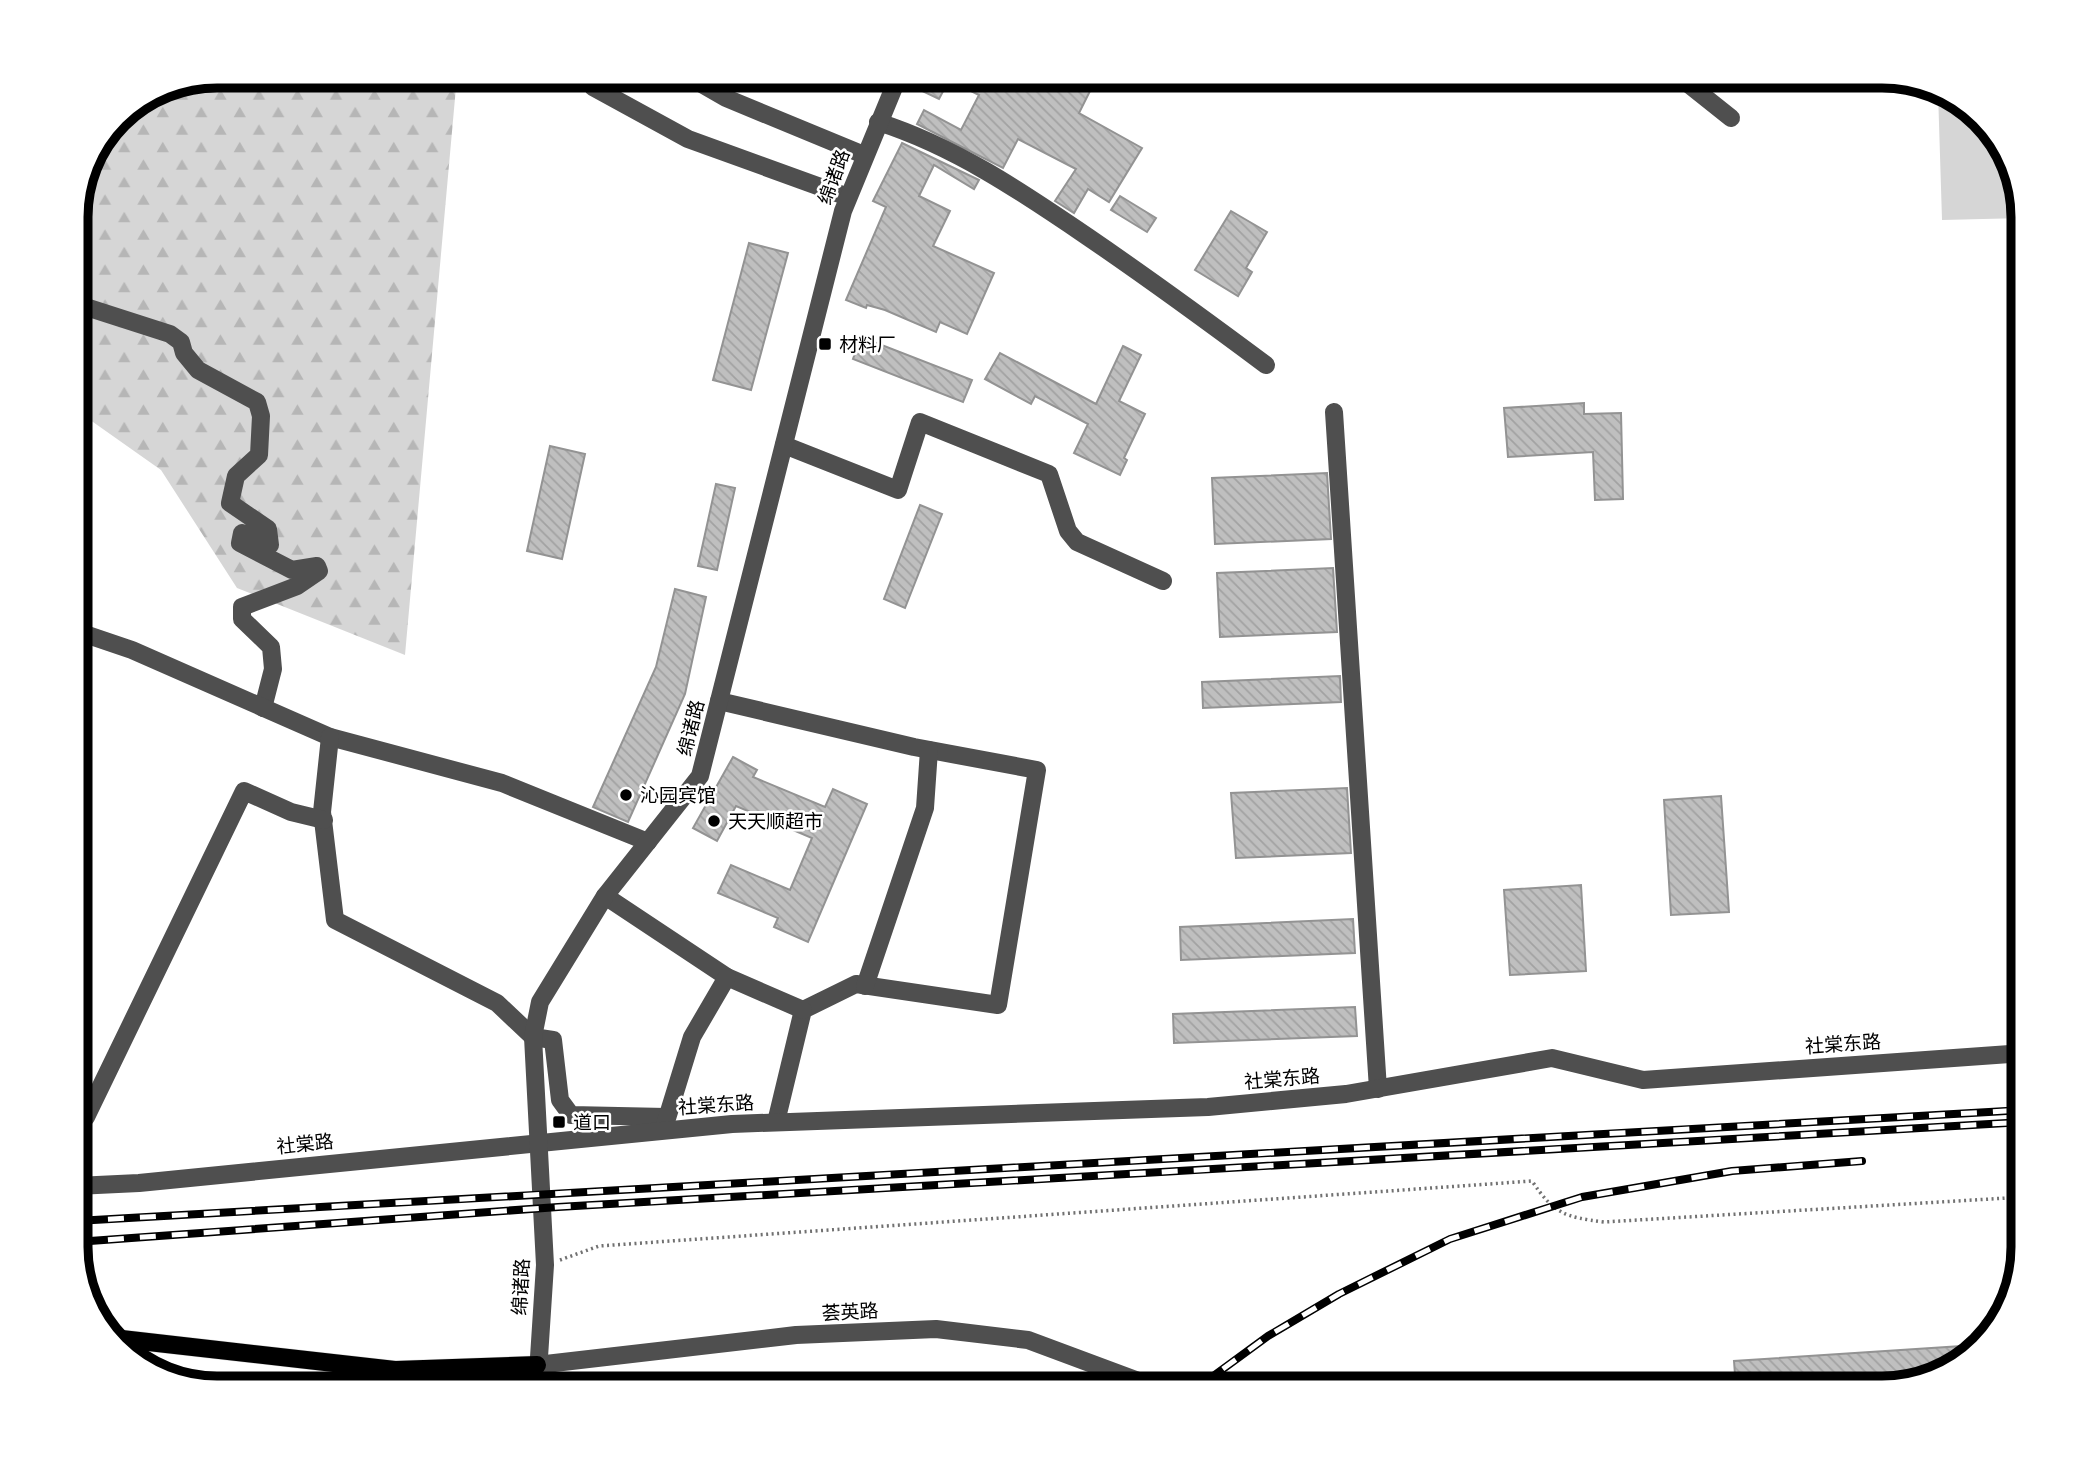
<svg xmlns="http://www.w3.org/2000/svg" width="2099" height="1463" font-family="'Fira Sans Condensed','Noto Sans SC',sans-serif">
  <defs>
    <pattern id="forest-firs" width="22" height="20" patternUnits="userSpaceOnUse" patternTransform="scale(1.75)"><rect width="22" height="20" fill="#d6d6d6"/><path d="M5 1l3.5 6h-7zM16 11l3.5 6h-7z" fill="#b6b6b6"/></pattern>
    <pattern id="building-back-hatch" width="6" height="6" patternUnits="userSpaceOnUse" patternTransform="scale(1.75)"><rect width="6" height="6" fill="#bfbfbf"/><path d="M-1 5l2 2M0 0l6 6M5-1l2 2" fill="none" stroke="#a2a2a2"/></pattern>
  </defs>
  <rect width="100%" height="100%" fill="#fff"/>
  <polygon fill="#d6d6d6" points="1938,92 1961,99 2005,146 2024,218 1942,220"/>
  <polygon fill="url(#forest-firs)" points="216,75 447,75 456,87 405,655 237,588 161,470 76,410 76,207 86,162 117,116 163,86"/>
  <g fill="url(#building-back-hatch)" stroke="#939393" stroke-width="2">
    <polygon points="922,75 1098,75 1079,113 1142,148 1109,202 1088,189 1074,213 1055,201 1076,169 1018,139 1003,168 917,124 924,110 961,130 979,95 949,80 939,99 916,88"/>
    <polygon points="902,143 979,180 974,189 934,165 919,196 950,211 933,246 994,273 967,334 940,322 936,332 885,310 867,305 866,308 846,300 886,207 873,201"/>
    <polygon points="1120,196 1156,218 1147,232 1111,210"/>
    <polygon points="1231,211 1267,232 1246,268 1252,272 1238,296 1195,270"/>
    <polygon points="749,243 788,253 751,390 713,380"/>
    <polygon points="861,337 972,380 963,402 853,359"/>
    <polygon points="1123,346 1141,355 1119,401 1145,414 1124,458 1127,460 1120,475 1074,453 1088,424 1035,396 1031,404 985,379 1000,353 1096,404"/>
    <polygon points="1584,403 1584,414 1621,413 1623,499 1595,500 1593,452 1508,457 1504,408"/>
    <polygon points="550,446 585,454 562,559 527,551"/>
    <polygon points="1327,473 1331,539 1215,544 1212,478"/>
    <polygon points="716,484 735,488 717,570 698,566"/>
    <polygon points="920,505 942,514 905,608 884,599"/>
    <polygon points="1333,568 1337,632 1220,637 1217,573"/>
    <polygon points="675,589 706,597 685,694 628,822 593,807 656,667"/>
    <polygon points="1340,676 1341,702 1203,708 1202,682"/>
    <polygon points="733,757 757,770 753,777 825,807 833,789 867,804 808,942 774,927 778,918 718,893 731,865 790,890 812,838 736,806 717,841 693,828"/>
    <polygon points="1347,788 1351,853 1236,858 1231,793"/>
    <polygon points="1721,796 1729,912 1671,915 1664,800"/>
    <polygon points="1581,885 1586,971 1510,975 1504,890"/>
    <polygon points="1353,919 1355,953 1181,960 1180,927"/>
    <polygon points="1355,1007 1357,1036 1174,1043 1173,1014"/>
    <polygon points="1978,1345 1949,1370 1787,1381 1788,1388 1736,1388 1734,1361"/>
  </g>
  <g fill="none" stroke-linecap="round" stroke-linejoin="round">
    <g stroke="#dbdbdb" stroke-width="19">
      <polyline id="major" points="113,1338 395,1370 537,1365"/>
    </g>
    <path stroke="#717171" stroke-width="3.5" stroke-dasharray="2 3.5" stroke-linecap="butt" d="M 560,1260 L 599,1246 L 1532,1181 C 1554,1214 1565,1217 1604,1222 L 2024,1197"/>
    <g stroke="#4f4f4f" stroke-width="18">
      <polyline points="686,75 726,98 864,155"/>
      <polyline points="1677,75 1731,118"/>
      <polyline points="593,87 688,139 848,197"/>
      <path d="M 878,122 C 954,146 1022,192 1088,237 C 1148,278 1207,321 1266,365"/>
      <polyline points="76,296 86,307 170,334 181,342 184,353 198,370 257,402 261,416 259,455 236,476 230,503 268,529 270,545 242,533 240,543 292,570 317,566 319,571 297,586 242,607 242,619 271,647 273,669 263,708"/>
      <polyline points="1334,412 1378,1089"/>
      <polyline points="784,445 898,490 920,422 1049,474 1068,531 1077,542 1163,581"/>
      <polyline points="76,631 132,650 330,737 502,783 648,842"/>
      <polyline points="719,701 914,747 1037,770 998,1005 856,984 803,1010 776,1122"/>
      <polyline points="330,737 322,812 335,920 497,1003 533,1037 553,1040 560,1100 571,1115 666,1117"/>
      <polyline points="605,896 727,977 803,1010"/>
      <polyline points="865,986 925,808 929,750"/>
      <polyline points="76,1116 86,1117 244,791 291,812 324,820"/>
      <polyline points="664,1128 692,1037 727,977"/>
      <polyline points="76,1186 139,1183 732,1124 1208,1107 1346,1094 1552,1058 1643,1080 2024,1053"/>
      <polyline points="537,1365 796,1335 936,1329 1028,1340 1157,1388"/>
      <polyline points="537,1388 545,1265 533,1037 540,1002 605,896 700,776 843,211 899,75"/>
    </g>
    <use href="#major" stroke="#000" stroke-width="18"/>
    <g stroke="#000" stroke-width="8">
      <g id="rail">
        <polyline points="76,1221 2024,1110"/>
        <polyline points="76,1242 558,1207 2024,1122"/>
        <polyline points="1197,1388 1268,1336 1339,1294 1450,1239 1582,1197 1732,1171 1862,1161"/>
      </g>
    </g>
    <use href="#rail" stroke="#fff" stroke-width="5" stroke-dasharray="16" stroke-linecap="butt"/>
  </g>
  <g fill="#000" stroke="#fff" stroke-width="2.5">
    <rect x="818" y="337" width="14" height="14" rx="3.5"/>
    <circle cx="626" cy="795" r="7"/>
    <circle cx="714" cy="821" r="7"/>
    <rect x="552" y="1115" width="14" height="14" rx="3.5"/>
  </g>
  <g text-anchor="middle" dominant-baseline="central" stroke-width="5" stroke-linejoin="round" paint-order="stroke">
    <g font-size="19" fill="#000" stroke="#fff">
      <text transform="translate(834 177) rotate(-70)">绵诸路</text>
      <text transform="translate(691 728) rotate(-76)">绵诸路</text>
      <text transform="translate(1843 1044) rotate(-4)">社棠东路</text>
      <text transform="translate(1282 1079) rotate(-5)">社棠东路</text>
      <text transform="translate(716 1105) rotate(-4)">社棠东路</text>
      <text transform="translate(305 1144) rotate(-6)">社棠路</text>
      <text transform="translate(521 1287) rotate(-87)">绵诸路</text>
      <text transform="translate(850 1312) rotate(-3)">荟英路</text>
    </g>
    <g font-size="19" fill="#000" stroke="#fff" text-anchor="start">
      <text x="839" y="344">材料厂</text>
      <text x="640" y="795">沁园宾馆</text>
      <text x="728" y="821">天天顺超市</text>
      <text x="573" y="1122">道口</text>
    </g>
  </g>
  <path d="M0 0H2099V1463H0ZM217 88H1882A129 129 0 0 1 2011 217V1247A129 129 0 0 1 1882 1376H217A129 129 0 0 1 88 1247V217A129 129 0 0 1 217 88Z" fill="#fff" fill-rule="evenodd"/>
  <path fill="none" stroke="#000" stroke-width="9" d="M217 88H1882A129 129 0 0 1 2011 217V1247A129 129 0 0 1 1882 1376H217A129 129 0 0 1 88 1247V217A129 129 0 0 1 217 88Z"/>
</svg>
